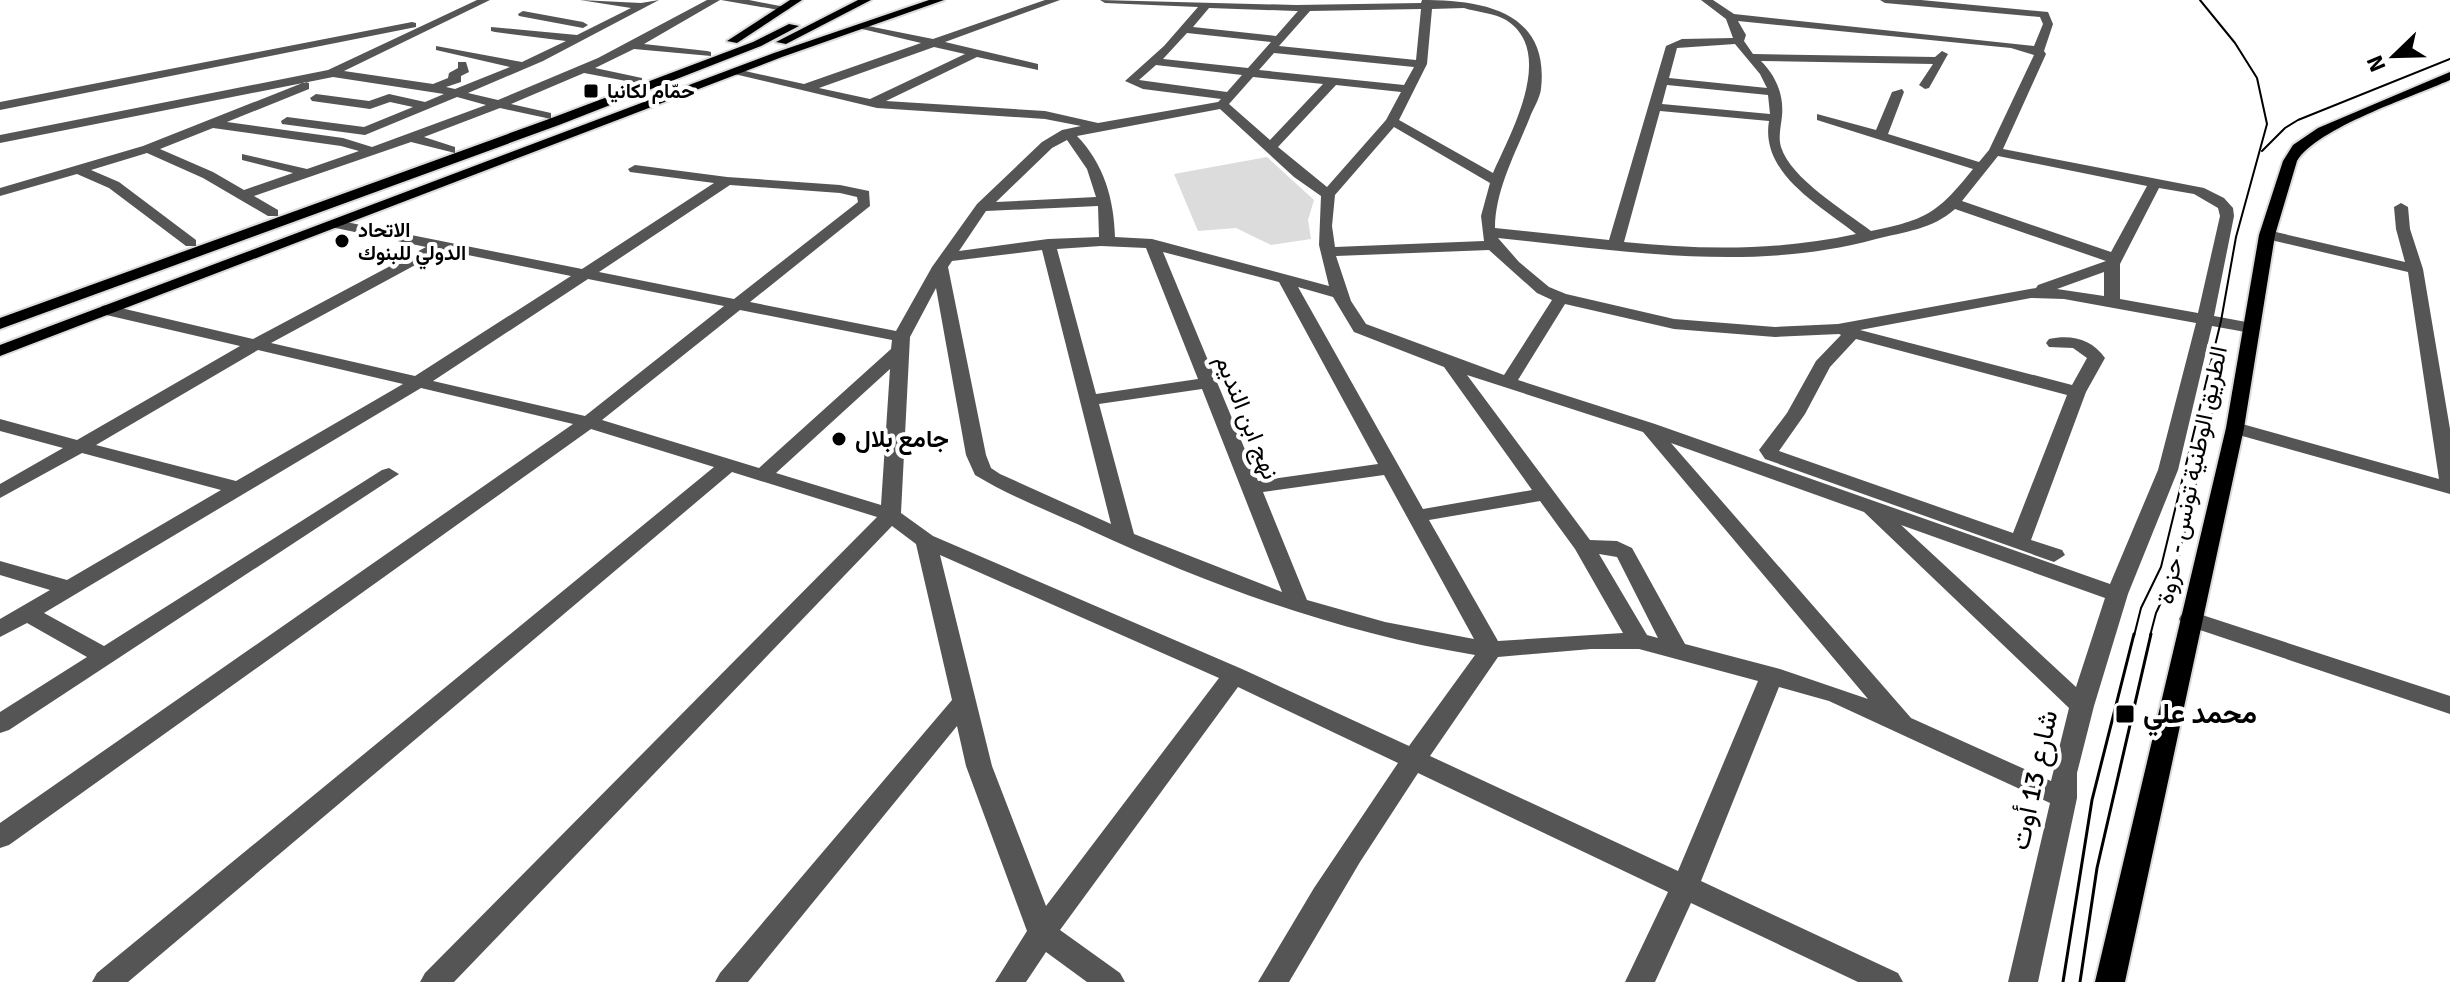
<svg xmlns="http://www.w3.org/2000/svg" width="2450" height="982" font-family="Signika,Vazirmatn,sans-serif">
  <rect width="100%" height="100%" fill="#fff"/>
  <polygon fill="#dcdcdc" points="1267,157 1314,200 1308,220 1311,239 1271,245 1236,228 1198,231 1174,174"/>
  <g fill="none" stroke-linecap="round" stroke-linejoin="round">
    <g stroke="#dbdbdb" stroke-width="4">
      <g id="major">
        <polygon points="790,0 802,0 737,43 727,41"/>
        <polygon points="858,0 871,0 786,44 776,42"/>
        <polygon points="929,0 944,0 782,57 0,356 0,345 774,53"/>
        <polygon points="789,24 799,26 761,46 559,125 0,329 0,318 549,119 753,42"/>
        <path d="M 2450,72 L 2450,80 C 2412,97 2317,128 2297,161 L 2275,235 L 2244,428 L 2125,982 L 2095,982 L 2226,428 L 2259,235 L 2283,161 L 2293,145 L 2318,128 Z"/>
      </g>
    </g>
    <g fill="#555" fill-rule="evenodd">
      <path d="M 477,0 L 490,0 L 344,71 L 433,84 L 448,78 L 449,73 L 458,68 L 458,62 L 466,62 L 469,72 L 461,76 L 461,82 L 446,87 L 455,89 L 510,67 L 436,50 L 436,46 L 522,62 L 566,41 L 495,32 L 491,31 L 491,27 L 577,35 L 631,8 L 580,0 L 641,3 L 659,0 L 543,61 L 468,93 L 498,100 L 598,58 L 707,0 L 720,0 L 644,44 L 707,51 L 711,52 L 711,56 L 634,49 L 595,68 L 642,78 L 642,84 L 584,73 L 511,104 L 551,113 L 551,119 L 500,108 L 424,137 L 455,147 L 455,153 L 411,142 L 254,196 L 278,210 L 278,216 L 268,216 L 203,178 L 147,153 L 91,170 L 119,182 L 196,240 L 196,246 L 186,246 L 109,188 L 77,174 L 0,196 L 0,188 L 143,146 L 305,82 L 309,83 L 309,89 L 227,122 L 343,138 L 372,147 L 486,105 L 457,97 L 365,135 L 282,124 L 281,121 L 287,117 L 364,127 L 413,107 L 390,102 L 370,109 L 312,101 L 310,98 L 316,94 L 369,101 L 389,94 L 425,102 L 444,94 L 333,77 L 0,143 L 0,135 L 328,70 ZM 213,128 L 341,146 L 359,151 L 307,169 L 242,154 L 242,160 L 293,173 L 244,190 L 213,172 L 160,149 Z"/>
      <polygon points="721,0 749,0 790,8 785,11"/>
      <path d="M 1045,0 L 1060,0 L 945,42 L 1038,64 L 1038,70 L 977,57 L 886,101 L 1045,111 L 1098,123 L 1218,102 L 1221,99 L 1143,89 L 1125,81 L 1164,46 L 1198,7 L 1105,3 L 1100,0 L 1296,5 L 1421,3 L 1422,0 C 1479,0 1550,9 1541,89 C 1540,98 1533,109 1530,117 C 1516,152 1495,190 1495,228 L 1609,240 L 1666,46 L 1682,39 L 1733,38 L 1726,19 L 1701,0 L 1713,0 L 1734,14 L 2034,46 L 2043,24 L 2040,17 L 1885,3 L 1880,0 L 1921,0 L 2048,12 L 2053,24 L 2044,51 L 2046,54 L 2003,149 L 2204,188 L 2224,198 L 2233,208 L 2234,216 L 2214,316 L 2257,324 L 2259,328 L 2251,333 L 2212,326 L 2178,470 L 2128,594 L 2094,706 L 2077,773 L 2077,798 L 2038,982 L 2008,982 L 2050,803 L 1829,701 L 1779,687 L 1701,881 L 1898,973 L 1903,982 L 1858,982 L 1691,903 L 1655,982 L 1625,982 L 1668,892 L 1418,773 L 1360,862 L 1289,982 L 1258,982 L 1314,888 L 1398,763 L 1238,687 L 1060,930 L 1120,973 L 1125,982 L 1087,982 L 1046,952 L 1026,982 L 995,982 L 1027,931 L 966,766 L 957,726 L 748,982 L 715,982 L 720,973 L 952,700 L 916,544 L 892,526 L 454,982 L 420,982 L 425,973 L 877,517 L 732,472 L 128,982 L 92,982 L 97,973 L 714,467 L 591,429 L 9,845 L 0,848 L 0,823 L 573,424 L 421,388 L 44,613 L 104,646 L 382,470 L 389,468 L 399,474 L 9,730 L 0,733 L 0,712 L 87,657 L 27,623 L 0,637 L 0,619 L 50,590 L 0,575 L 0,561 L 67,580 L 221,490 L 82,453 L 0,498 L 0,484 L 63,448 L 0,431 L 0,419 L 77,440 L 240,346 L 102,314 L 100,310 L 102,306 L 108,305 L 253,339 L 426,247 L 331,227 L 329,224 L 336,220 L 582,269 L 714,183 L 630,172 L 628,169 L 635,165 L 727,177 L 840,185 L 869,191 L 870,206 L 750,302 L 896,331 L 932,267 L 977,204 L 1042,142 L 1062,130 L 1081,126 L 1045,119 L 877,108 L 730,73 L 736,69 L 804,84 L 921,43 L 858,28 L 858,24 L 933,39 ZM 1209,8 L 1296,11 L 1298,11 L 1276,36 L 1193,27 ZM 1464,8 C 1476,12 1495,13 1506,20 C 1557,52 1510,134 1493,173 L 1399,120 L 1427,64 L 1432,9 ZM 1421,9 L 1416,60 L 1279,46 L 1310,11 ZM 1738,21 L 2011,48 L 2034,55 L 1989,150 L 1979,162 L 1888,134 L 1904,92 L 1902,89 L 1892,92 L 1876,130 L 1817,114 L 1817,120 L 1973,169 C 1938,213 1926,220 1871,231 C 1845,211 1791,179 1781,147 C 1778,137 1781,126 1782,116 C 1784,95 1776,76 1761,61 L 1933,64 L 1919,85 L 1925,89 L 1929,88 L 1948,54 L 1942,51 L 1935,57 L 1753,54 L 1744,41 L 1746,35 ZM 1187,33 L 1271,42 L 1248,68 L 1163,59 ZM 1735,44 L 1760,74 L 1767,88 L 1669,78 L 1677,48 ZM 934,47 L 965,54 L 870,99 L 819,88 ZM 1274,53 L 1414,67 L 1404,85 L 1259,70 ZM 1156,65 L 1242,75 L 1227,92 L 1139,80 ZM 1253,77 L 1323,84 L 1270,140 L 1229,104 ZM 1336,85 L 1401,92 L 1386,120 L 1327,187 L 1278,147 ZM 1667,85 L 1768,95 L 1770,114 L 1662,104 ZM 1220,109 L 1294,177 L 1321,196 L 1319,245 L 1329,286 L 1152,239 L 1115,237 C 1114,199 1104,164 1077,136 ZM 1660,111 L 1769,121 C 1760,174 1821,206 1856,234 C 1778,251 1703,250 1624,242 ZM 1394,127 L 1490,183 L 1481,216 L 1484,241 L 1335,247 L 1332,226 L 1335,195 ZM 1067,140 L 1087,169 L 1096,197 L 996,202 L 1052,148 ZM 1998,156 L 2147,186 L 2111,252 L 1962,201 ZM 730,185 L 840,193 L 857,197 L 858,202 L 734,299 L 599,272 ZM 2159,188 L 2194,194 L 2218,208 L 2220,216 L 2198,313 L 2120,299 L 2120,264 ZM 1098,206 L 1099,237 L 1048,239 L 959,251 L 986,211 ZM 1955,209 L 2106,261 L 2038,285 L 2036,288 L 1838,324 L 1775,327 L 1674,319 L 1566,294 L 1549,287 L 1519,262 L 1498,238 C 1624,251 1752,273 1876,239 C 1904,232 1933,229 1955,209 ZM 1101,246 L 1146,248 L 1198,379 L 1096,394 L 1057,249 ZM 443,250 L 571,276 L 415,376 L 271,343 ZM 1042,250 L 1111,524 L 1000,474 L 991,468 L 986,455 L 948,267 L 952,261 ZM 1489,250 L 1537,293 L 1552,300 L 1504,375 L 1366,324 L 1351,301 L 1336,256 ZM 1163,252 L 1279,282 L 1378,464 L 1258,481 ZM 2104,272 L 2104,296 L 2057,289 ZM 588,279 L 724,306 L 585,416 L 433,381 ZM 1298,287 L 1333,297 L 1354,332 L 1444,367 L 1532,490 L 1423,509 ZM 936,288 L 966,455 L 975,475 C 1011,497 1052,512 1090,530 C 1214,587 1340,633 1475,655 L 1409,746 L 1242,669 L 933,536 L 901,513 L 910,337 ZM 2031,298 L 2064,299 L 2196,323 L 2158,470 L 2110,584 L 1655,424 L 1518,380 L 1565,304 L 1674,329 L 1775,337 L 1839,334 L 1841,335 L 1816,361 L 1787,413 L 1759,450 L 1765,459 L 2054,562 L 2065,555 L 2062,550 L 2031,540 L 2086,392 L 2105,358 C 2092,339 2071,334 2049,339 L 2046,343 L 2049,347 L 2073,348 L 2087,358 L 2072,385 L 1860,330 ZM 740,310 L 892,340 L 891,349 L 759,468 L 602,420 ZM 1856,339 L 2067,395 L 2013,533 L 1779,451 L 1805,414 L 1830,367 ZM 258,350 L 403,384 L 236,481 L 96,445 ZM 890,369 L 881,505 L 776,473 ZM 1467,375 L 1643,432 L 1868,699 L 1780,669 L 1685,644 L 1632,548 L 1617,541 L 1590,540 ZM 1202,389 L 1282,592 L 1134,534 L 1099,404 ZM 1671,443 L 1864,512 L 2069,708 L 2051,781 L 1911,718 ZM 1384,475 L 1474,639 L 1385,622 L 1307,600 L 1263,492 ZM 1540,501 L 1575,549 L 1623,633 L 1498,641 L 1429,520 ZM 1901,525 L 2105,598 L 2076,687 ZM 1599,554 L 1617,557 L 1658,638 L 1647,635 ZM 940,555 L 1219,678 L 1046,906 L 992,766 ZM 1591,649 L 1639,649 L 1758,681 L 1678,871 L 1430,756 L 1498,657 Z"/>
      <polygon points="523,11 583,22 588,25 583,28 519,16 518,14"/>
      <polygon points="412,22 416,23 416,27 0,110 0,102"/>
      <polygon points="2401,203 2408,207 2410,229 2423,269 2450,429 2450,494 2228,432 2226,428 2235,422 2439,479 2408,272 2262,238 2259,235 2267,230 2405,262 2396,229 2394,207"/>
      <polygon points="2190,611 2450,696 2450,714 2182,624 2179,619 2182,614"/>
    </g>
    <use href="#major" fill="#000" fill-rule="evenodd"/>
    <g stroke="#000" stroke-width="2">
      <polyline points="2262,151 2285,128 2298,120 2450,59"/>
      <polyline points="2134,636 2141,608 2161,567 2221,321 2236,237 2267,124 2257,78 2235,43 2200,0"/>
      <polyline points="2150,636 2156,613 2175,573 2215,402"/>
    </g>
    <g stroke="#000" stroke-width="3">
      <polyline points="2063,982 2092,800 2134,634"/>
      <polyline points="2080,982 2097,868 2151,634"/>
    </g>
  </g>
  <g fill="#000" stroke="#fff" stroke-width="3">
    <rect x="583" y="83" width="16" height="16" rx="4"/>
    <circle cx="342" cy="241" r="8"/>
    <circle cx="839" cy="439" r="8"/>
    <rect x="2115" y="704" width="20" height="20" rx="4"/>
  </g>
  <g text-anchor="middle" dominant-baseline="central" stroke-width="8" stroke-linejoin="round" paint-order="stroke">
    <g font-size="20" font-weight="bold" fill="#000" stroke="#fff" text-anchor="start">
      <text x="607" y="91">حمّام لكانيا</text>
      <text x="358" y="230">الاتحاد<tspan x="358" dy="23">الدولي للبنوك</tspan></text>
    </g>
    <g font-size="24" fill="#000" stroke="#fff">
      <text transform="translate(1247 417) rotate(68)">نهج ابن النديم</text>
      <text transform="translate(2192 475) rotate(-78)">الطريق الوطنية تونس - حزوة</text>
    </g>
    <g font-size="24" font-weight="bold" fill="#000" stroke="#fff" text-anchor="start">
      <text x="855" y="439">جامع بلال</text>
    </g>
    <g font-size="28" font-weight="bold" fill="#000" stroke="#fff" text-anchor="start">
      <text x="2143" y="714">محمد علي</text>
    </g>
    <g font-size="28" fill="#000" stroke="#fff">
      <text transform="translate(2034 780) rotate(-78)">شارع 13 أوت</text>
    </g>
  </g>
  <g transform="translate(2394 56) rotate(247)" stroke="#ffffff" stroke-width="6" paint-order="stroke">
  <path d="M0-6L14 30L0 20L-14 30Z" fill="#000000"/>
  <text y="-12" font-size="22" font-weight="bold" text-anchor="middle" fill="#000000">N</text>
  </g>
</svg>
